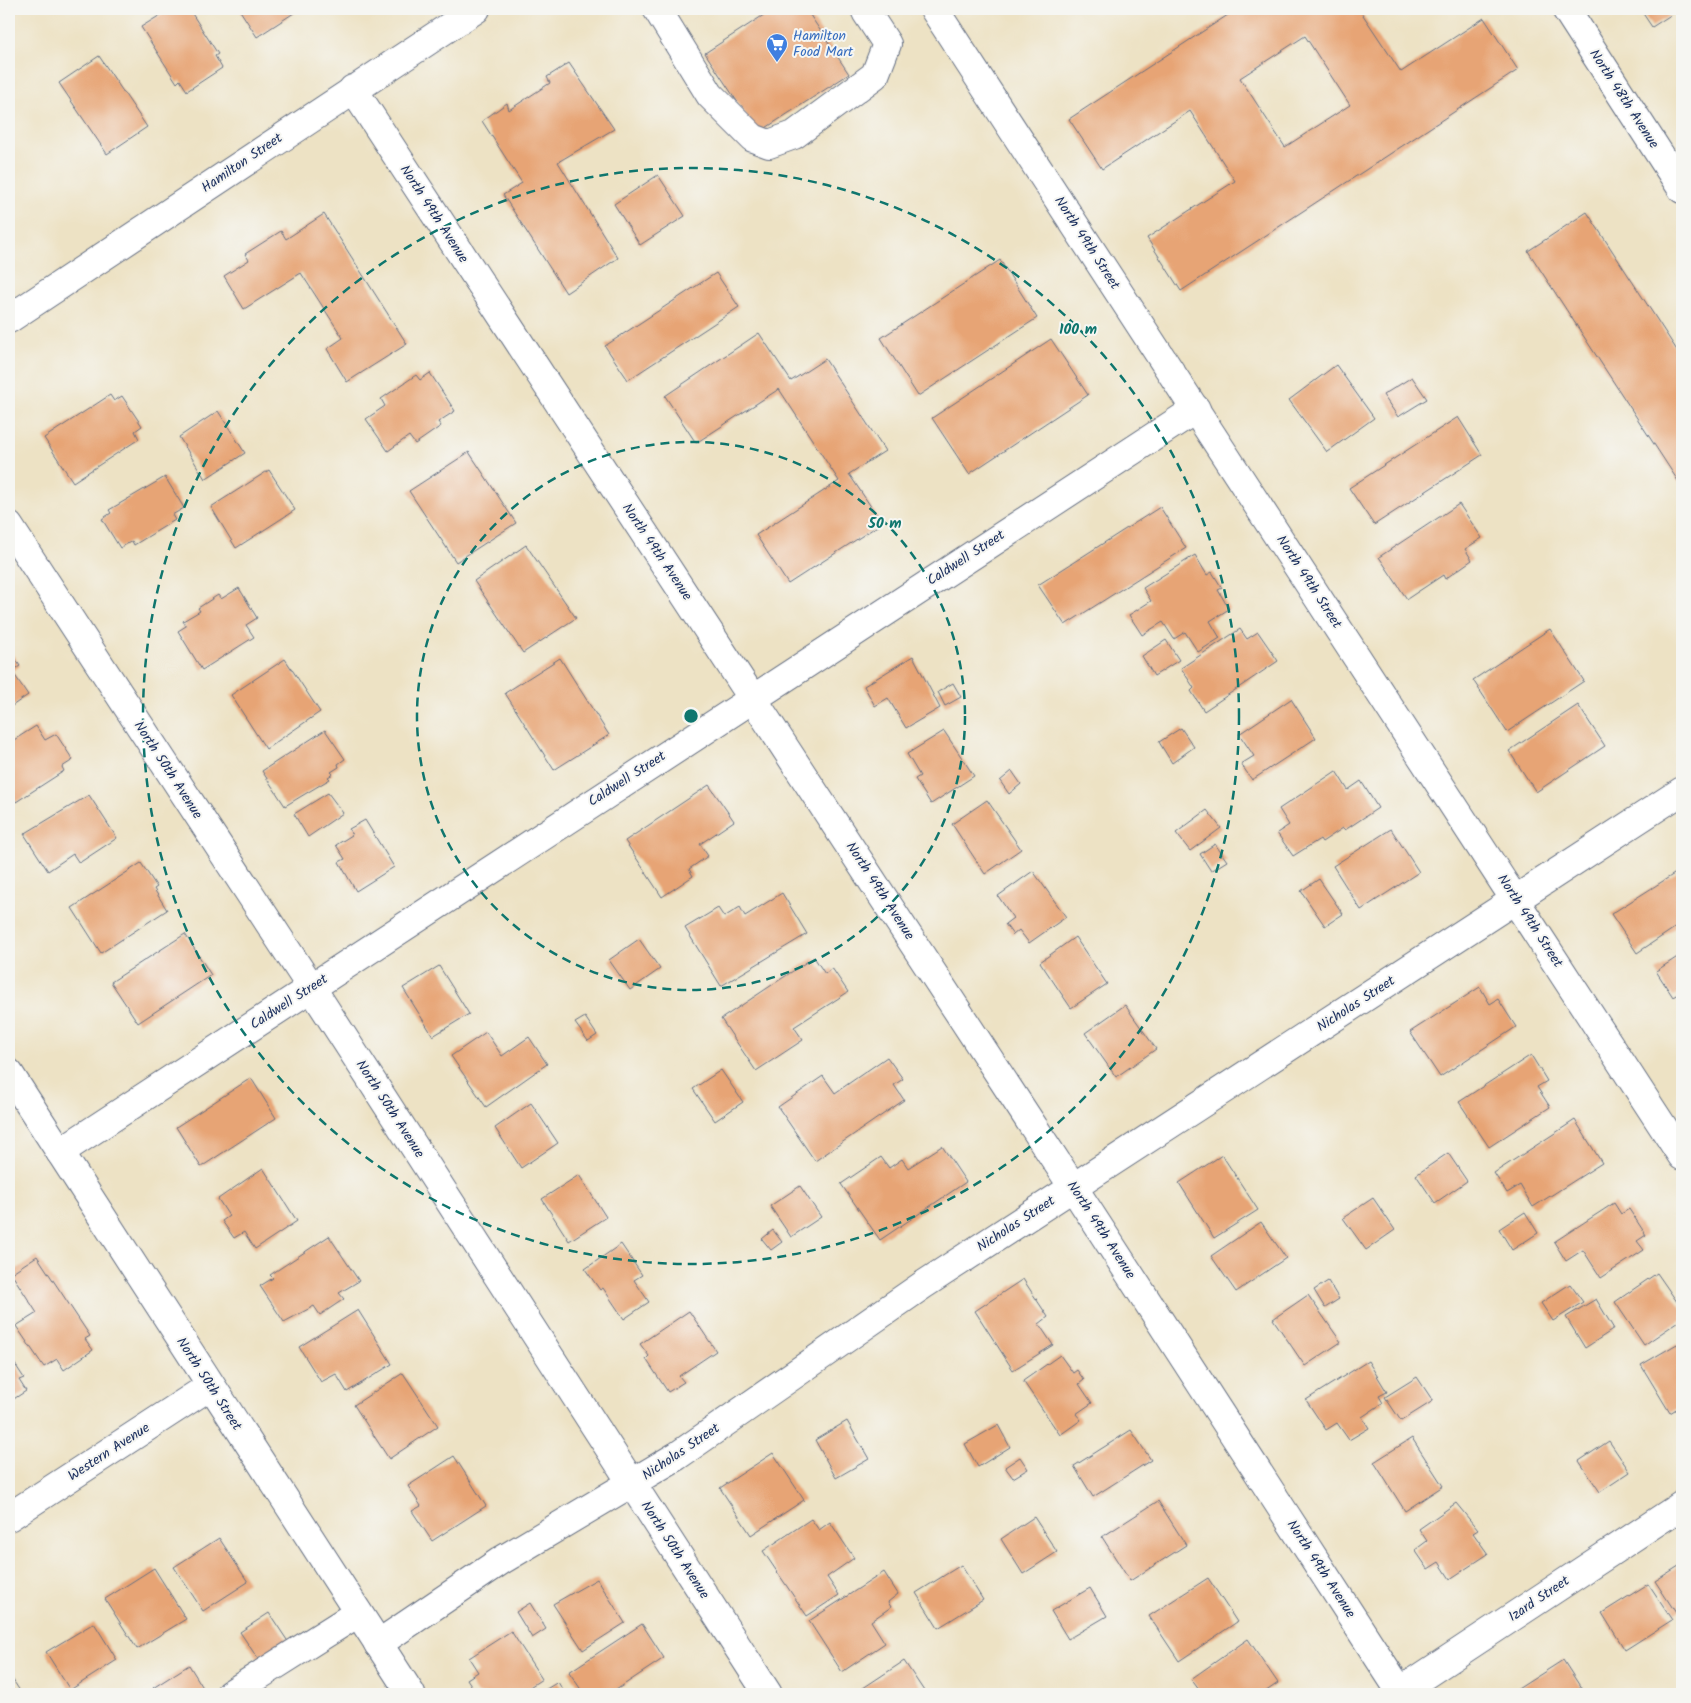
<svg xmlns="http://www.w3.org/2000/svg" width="1691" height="1703" font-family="Kalam,sans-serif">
  <rect width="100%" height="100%" fill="#f6f6f2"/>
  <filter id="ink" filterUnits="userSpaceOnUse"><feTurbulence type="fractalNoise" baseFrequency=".02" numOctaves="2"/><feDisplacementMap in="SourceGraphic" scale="10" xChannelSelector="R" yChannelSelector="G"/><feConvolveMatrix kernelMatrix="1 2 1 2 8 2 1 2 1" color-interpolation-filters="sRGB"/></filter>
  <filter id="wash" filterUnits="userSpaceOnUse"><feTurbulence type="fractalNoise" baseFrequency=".0096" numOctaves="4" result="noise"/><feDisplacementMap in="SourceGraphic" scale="20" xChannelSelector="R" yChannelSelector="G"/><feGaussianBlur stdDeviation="1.12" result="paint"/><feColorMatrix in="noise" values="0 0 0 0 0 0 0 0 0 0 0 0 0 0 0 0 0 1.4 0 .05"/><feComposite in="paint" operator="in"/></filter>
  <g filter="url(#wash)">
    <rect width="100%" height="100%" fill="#ede2c4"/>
    <g id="blocks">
      <g fill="#e7a474" fill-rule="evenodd">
        <polygon points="170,9 189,9 218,54 215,56 222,68 187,91 180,80 177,83 141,27"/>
        <polygon points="239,9 300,9 257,37"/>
        <polygon points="773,9 806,9 849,74 758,133 705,53"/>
        <path d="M 1237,9 L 1359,9 L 1401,72 L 1484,18 L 1518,70 L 1181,291 L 1147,238 L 1235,181 L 1190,111 L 1102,169 L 1069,119 ZM 1305,36 L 1350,105 L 1285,147 L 1240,78 Z"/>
        <polygon points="1640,9 1680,9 1652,27"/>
        <polygon points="99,56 147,127 107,154 59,83"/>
        <polygon points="569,63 614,129 558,162 618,258 566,293 503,195 522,183 482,121 507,103 509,110 550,83 547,77"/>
        <polygon points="658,175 685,216 640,245 614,204"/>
        <polygon points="1587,212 1682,358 1682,487 1528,251"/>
        <polygon points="324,214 407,344 347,382 327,349 343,338 301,273 244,309 224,276 249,260 245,254 281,231 286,239"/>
        <polygon points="1000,260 1037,318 918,396 881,338"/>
        <polygon points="716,273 739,307 628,380 605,346"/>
        <polygon points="759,333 791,381 825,359 885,451 849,474 882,523 788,584 756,535 839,481 779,389 696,443 665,396"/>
        <polygon points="1051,339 1088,395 969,474 932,418"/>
        <polygon points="1336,365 1374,418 1327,452 1289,400"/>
        <polygon points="430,373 455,411 438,422 441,426 415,444 409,436 388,451 366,419 385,406 381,399 416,375 420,380"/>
        <polygon points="1412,377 1427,399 1398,417 1383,395"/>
        <polygon points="110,395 114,401 122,396 142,426 135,431 139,439 73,482 44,438"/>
        <polygon points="218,411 245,453 205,479 179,437"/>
        <polygon points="1458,417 1482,455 1374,525 1349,488"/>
        <polygon points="469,452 516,523 456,562 409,491"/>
        <polygon points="269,470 295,510 236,548 211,507"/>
        <polygon points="165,477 184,508 172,515 175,520 134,545 132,541 120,548 102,519 111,513 109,510"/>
        <polygon points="1459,504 1482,538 1465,549 1472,560 1445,579 1443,575 1407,599 1379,557"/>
        <polygon points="1160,507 1186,548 1065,625 1038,585"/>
        <polygon points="526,545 576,618 523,653 474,581"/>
        <polygon points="1195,555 1207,575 1212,572 1222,588 1218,590 1229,609 1210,621 1220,638 1198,652 1185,632 1174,639 1163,622 1142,635 1129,615 1151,601 1143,588"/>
        <polygon points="239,588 257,618 246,625 254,637 202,670 178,631 186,626 183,621 200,611 198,608 218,595 221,599"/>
        <polygon points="1240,629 1247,639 1258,632 1278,661 1204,711 1191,691 1194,688 1181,668"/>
        <polygon points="1550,629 1584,681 1507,732 1473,680"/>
        <polygon points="1166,640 1179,660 1154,676 1142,656"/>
        <polygon points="9,649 20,666 12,671 28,695 9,708"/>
        <polygon points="913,656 940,708 906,728 888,698 875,706 864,686"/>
        <polygon points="560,658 609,735 554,770 505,693"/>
        <polygon points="285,659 320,712 266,749 231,695"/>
        <polygon points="953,683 961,697 945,706 938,692"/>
        <polygon points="1291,699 1316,738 1252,780 1241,764 1254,756 1239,734"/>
        <polygon points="1578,705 1605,746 1536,792 1509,751"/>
        <polygon points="36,726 45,740 56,734 73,760 62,767 64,771 16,802 9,791 9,743"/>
        <polygon points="1181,728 1194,747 1172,763 1159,742"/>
        <polygon points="325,730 345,759 338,764 339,767 331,772 333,774 328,777 330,779 285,806 262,771"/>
        <polygon points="944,731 974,776 931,804 915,779 920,776 907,754"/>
        <polygon points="1012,771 1021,784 1009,794 1000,781"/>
        <polygon points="1336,771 1348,790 1361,781 1378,808 1345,830 1343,828 1322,842 1320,839 1293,856 1277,833 1289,825 1279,809"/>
        <polygon points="709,785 734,821 700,844 708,856 689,869 693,876 662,897 625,841"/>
        <polygon points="328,793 343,813 308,837 294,814"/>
        <polygon points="89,795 117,838 79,863 73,854 48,871 24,834"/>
        <polygon points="987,800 1021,849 985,874 952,824"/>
        <polygon points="1207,810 1221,828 1190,851 1176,833"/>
        <polygon points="365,820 394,867 356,891 339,862 345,859 336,845 352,835 349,829"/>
        <polygon points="1391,829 1419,872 1361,910 1333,866"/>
        <polygon points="1215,844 1227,861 1211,871 1200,854"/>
        <polygon points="141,863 157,887 154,889 167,910 101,953 72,908"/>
        <polygon points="1682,869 1682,923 1637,953 1611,914"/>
        <polygon points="1033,871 1066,917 1029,943 1019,930 1013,935 1005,924 1013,918 998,896"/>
        <polygon points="1319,879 1343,914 1325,926 1301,891"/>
        <polygon points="782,893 807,934 721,986 685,928 718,908 724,917 740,907 745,916"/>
        <polygon points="185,934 211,975 138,1023 111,982"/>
        <polygon points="1075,937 1107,984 1071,1008 1040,962"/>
        <polygon points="639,939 660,969 630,990 609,960"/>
        <polygon points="1682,954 1682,994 1681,992 1673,997 1656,971"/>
        <polygon points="814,957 825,974 832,968 848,992 794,1027 803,1040 756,1071 721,1019"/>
        <polygon points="439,966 469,1014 433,1036 403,988"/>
        <polygon points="1480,987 1490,1004 1498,999 1516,1027 1440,1077 1410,1032"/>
        <polygon points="1125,1005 1156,1049 1116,1077 1085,1033"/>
        <polygon points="585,1017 597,1035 588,1041 575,1023"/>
        <polygon points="486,1032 502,1056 529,1037 547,1064 486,1107 451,1056"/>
        <polygon points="1531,1055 1547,1081 1537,1087 1550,1107 1489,1147 1459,1102"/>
        <polygon points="887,1057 903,1079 894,1085 904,1100 815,1161 778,1107 823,1076 835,1093"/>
        <polygon points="721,1070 743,1102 715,1121 693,1089"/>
        <polygon points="251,1078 276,1118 201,1167 176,1127"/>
        <polygon points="531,1103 558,1143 521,1168 495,1128"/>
        <polygon points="1575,1120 1602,1163 1533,1207 1520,1185 1507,1193 1494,1173"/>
        <polygon points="942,1146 966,1182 880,1240 841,1184 881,1157 889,1168 902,1159 908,1168"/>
        <polygon points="1448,1153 1467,1181 1435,1203 1416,1175"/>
        <polygon points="1222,1155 1258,1210 1214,1238 1179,1183"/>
        <polygon points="263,1168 297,1221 255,1249 244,1232 234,1238 222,1221 229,1216 218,1199"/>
        <polygon points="579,1175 606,1217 569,1241 542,1199"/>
        <polygon points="800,1186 821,1217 791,1237 770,1206"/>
        <polygon points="1373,1198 1395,1230 1366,1250 1343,1218"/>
        <polygon points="1614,1203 1621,1214 1629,1209 1646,1235 1637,1241 1644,1250 1601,1278 1583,1250 1566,1261 1554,1242"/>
        <polygon points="1525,1212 1538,1233 1512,1250 1499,1229"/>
        <polygon points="1261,1222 1286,1258 1236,1292 1211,1256"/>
        <polygon points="773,1230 782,1242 771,1250 762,1239"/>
        <polygon points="329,1236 359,1281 339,1293 344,1299 320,1315 314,1306 284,1322 260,1286 273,1278 270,1275"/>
        <polygon points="621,1244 642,1275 634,1280 649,1302 624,1319 603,1288 600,1290 585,1269"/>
        <polygon points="37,1256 90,1336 85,1339 93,1350 64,1370 57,1359 44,1367 16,1326 37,1313 11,1273"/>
        <polygon points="1657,1273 1682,1309 1682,1319 1644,1345 1615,1302"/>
        <polygon points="1023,1279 1048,1317 1039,1324 1053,1345 1013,1370 975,1311"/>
        <polygon points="1328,1281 1339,1299 1325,1308 1314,1290"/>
        <polygon points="1570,1284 1583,1302 1553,1321 1541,1303"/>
        <polygon points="1308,1295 1341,1342 1305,1366 1273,1319"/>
        <polygon points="1596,1299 1614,1329 1585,1348 1566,1317"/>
        <polygon points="358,1310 392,1364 347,1392 336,1374 321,1382 299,1347"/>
        <polygon points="689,1311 716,1351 679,1376 684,1382 668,1392 646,1359 649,1356 640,1344"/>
        <polygon points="1677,1344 1682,1351 1682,1409 1680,1411 1678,1408 1670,1413 1641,1365"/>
        <polygon points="9,1355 24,1378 19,1380 26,1391 9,1402"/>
        <polygon points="1060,1355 1073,1373 1077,1370 1084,1380 1079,1384 1092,1403 1076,1414 1081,1420 1060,1435 1023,1381"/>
        <polygon points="1368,1361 1387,1392 1379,1396 1383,1403 1362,1417 1369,1428 1349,1440 1337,1423 1326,1430 1306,1400"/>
        <polygon points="403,1373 438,1426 389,1459 354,1405"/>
        <polygon points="1417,1377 1433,1401 1401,1421 1385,1397"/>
        <polygon points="847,1421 869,1459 836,1478 815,1440"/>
        <polygon points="998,1425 1010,1447 978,1467 965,1444"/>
        <polygon points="1131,1430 1151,1460 1093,1497 1074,1466"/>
        <polygon points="1412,1438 1443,1486 1405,1511 1374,1462"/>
        <polygon points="1609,1441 1630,1472 1600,1492 1579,1461"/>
        <polygon points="773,1453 804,1500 751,1535 720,1488"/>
        <polygon points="454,1456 486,1506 432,1541 412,1511 421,1506 408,1486"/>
        <polygon points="1020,1457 1028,1469 1013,1478 1005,1467"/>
        <polygon points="1158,1501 1186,1545 1130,1581 1102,1537"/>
        <polygon points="1456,1503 1478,1530 1473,1533 1488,1554 1450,1579 1439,1562 1428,1569 1415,1550 1427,1541 1419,1529"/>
        <polygon points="1034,1517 1057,1552 1023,1574 1001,1539"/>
        <polygon points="811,1519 819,1530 830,1522 854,1558 827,1577 839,1595 807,1616 763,1551"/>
        <polygon points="219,1538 248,1582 203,1611 174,1567"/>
        <polygon points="1682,1564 1682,1609 1676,1613 1655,1581"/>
        <polygon points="961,1565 983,1600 938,1628 916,1593"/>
        <polygon points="154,1568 186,1619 137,1649 105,1599"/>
        <polygon points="884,1572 898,1594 888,1602 891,1607 871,1621 885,1643 842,1672 809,1621"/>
        <polygon points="1208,1578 1237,1622 1179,1661 1149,1616"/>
        <polygon points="597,1579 625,1623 583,1650 553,1604"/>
        <polygon points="1648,1584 1672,1620 1625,1650 1602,1613"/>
        <polygon points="1090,1588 1107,1616 1068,1639 1051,1611"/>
        <polygon points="530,1603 546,1629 532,1638 516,1612"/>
        <polygon points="269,1613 291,1646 262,1665 240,1632"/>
        <polygon points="94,1623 117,1660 70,1690 46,1652"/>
        <polygon points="642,1624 664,1658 610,1694 584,1694 569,1672"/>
        <polygon points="511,1631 542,1679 519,1694 477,1694 467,1679 478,1672 469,1658"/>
        <polygon points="1248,1639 1278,1683 1262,1694 1202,1694 1191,1679"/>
        <polygon points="1563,1660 1585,1694 1510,1694"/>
        <polygon points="904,1661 926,1694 854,1694"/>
        <polygon points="189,1665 207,1694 157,1694 153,1688"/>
        <polygon points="9,1674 22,1694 9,1694"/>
        <polygon points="558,1682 565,1694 538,1694"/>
      </g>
    </g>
  </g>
  <g filter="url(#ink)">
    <use href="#blocks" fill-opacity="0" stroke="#646e82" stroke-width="1"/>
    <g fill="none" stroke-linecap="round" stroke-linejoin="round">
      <g stroke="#646e82" stroke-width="30">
        <g id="minor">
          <polyline points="657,9 710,95 753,138 769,144 794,135 875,75 887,44 866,12 871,9"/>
          <polyline points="934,9 1682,1156"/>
          <polyline points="1566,9 1682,189"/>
          <polyline points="353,89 1073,1187 1402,1694"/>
          <polyline points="9,319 476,9"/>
          <polyline points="9,526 311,987 768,1694"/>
          <polyline points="9,1073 411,1694"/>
          <polyline points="60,1152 1196,409"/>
          <polyline points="9,1517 210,1386"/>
          <polyline points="378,1644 502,1560 677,1456 923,1285 1682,791"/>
          <polyline points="230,1694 358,1613"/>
          <polyline points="1396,1694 1682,1505"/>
        </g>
      </g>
      <use href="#minor" stroke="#fff" stroke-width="28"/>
    </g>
  </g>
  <g fill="none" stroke="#0f766e" stroke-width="2.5" stroke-dasharray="9 6">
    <circle cx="691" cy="716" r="274"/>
    <circle cx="691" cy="716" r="548"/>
  </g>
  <defs>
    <g id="supermarket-pin" transform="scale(1.125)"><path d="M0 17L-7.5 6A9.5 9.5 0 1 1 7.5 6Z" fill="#3f7fe0" stroke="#f6f6f2"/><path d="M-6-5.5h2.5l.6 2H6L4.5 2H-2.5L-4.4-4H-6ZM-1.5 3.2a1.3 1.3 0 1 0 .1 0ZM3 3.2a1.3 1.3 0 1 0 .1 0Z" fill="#fff"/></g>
  </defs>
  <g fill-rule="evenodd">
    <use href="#supermarket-pin" x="777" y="44"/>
  </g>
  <g text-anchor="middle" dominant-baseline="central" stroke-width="4" stroke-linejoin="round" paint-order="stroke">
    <g font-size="14" fill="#366cbe" stroke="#f6f6f2" text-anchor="start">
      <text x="793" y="36">Hamilton<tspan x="793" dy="16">Food Mart</tspan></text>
    </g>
    <g font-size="14" fill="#1b2f5e" stroke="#f6f6f2">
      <text transform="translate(1624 99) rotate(57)">North 48th Avenue</text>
      <text transform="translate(242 163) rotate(-34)">Hamilton Street</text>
      <text transform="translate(434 214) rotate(57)">North 49th Avenue</text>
      <text transform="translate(1087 243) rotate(57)">North 49th Street</text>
      <text transform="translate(657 552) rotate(56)">North 49th Avenue</text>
      <text transform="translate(966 558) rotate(-33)">Caldwell Street</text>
      <text transform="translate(1309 582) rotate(57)">North 49th Street</text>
      <text transform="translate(168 770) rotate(57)">North 50th Avenue</text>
      <text transform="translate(627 779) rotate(-33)">Caldwell Street</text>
      <text transform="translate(880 891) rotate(57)">North 49th Avenue</text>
      <text transform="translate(1530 921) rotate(57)">North 49th Street</text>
      <text transform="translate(289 1002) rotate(-33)">Caldwell Street</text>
      <text transform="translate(1356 1004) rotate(-33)">Nicholas Street</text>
      <text transform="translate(390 1109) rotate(57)">North 50th Avenue</text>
      <text transform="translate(1016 1224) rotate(-33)">Nicholas Street</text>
      <text transform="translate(1101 1230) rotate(57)">North 49th Avenue</text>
      <text transform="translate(209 1384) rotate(57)">North 50th Street</text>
      <text transform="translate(109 1452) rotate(-33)">Western Avenue</text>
      <text transform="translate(681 1452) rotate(-34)">Nicholas Street</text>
      <text transform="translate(675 1550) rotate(57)">North 50th Avenue</text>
      <text transform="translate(1321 1569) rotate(57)">North 49th Avenue</text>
      <text transform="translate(1539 1599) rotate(-34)">Izard Street</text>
    </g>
  </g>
  <circle cx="691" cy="716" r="8" fill="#0f766e" stroke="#f6f6f2" stroke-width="2.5"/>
  <g font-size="15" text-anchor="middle" font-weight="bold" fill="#0f766e" stroke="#f6f6f2" stroke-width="4" stroke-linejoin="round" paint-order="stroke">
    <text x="1078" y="334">100 m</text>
    <text x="885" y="528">50 m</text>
  </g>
  <rect width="1691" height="1703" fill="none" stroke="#f6f6f2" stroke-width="30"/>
</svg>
